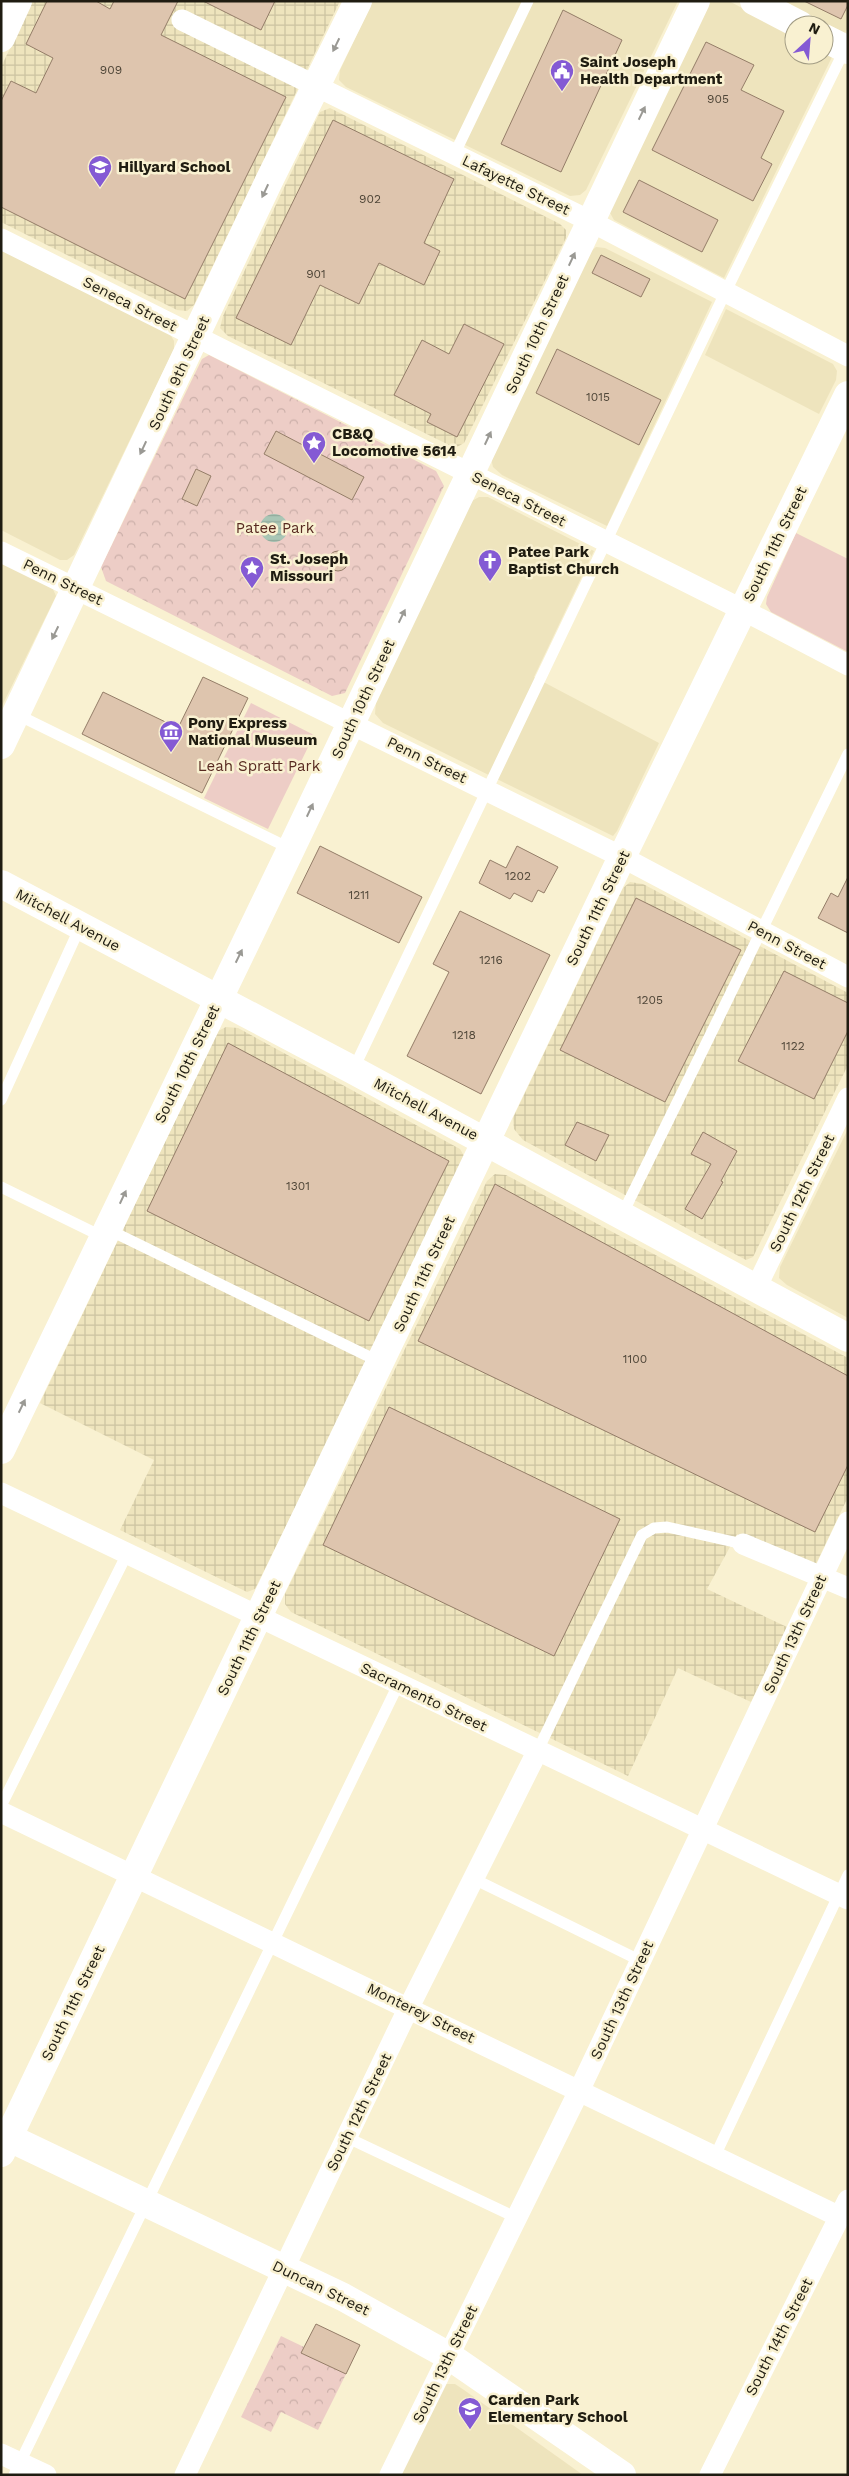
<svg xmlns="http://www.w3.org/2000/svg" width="849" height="2476" font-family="'Work Sans',sans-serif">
  <defs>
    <pattern id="industrial-grid" width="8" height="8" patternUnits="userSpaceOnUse" patternTransform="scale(1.25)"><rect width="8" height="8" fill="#eee4bd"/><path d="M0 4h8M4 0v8" fill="none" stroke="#ccc3a1"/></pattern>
    <pattern id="forest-crowns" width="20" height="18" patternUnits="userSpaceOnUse" patternTransform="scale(1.25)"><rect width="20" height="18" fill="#edcdc6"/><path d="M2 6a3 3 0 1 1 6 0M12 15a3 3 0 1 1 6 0" fill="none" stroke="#cbafa9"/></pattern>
    <pattern id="water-rules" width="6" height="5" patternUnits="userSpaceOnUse" patternTransform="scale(1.25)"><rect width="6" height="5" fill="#a9c6b5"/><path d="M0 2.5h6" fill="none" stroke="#91aa9b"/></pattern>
  </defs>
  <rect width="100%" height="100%" fill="#f9f1d1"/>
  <g fill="#eee4bd">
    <polygon points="373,1 678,1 586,190 580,195 570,196 346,87 339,80 340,70"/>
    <polygon points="711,1 729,1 794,36 794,55 824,55 824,52 832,57 724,278 614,220 609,211 708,3"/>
    <polygon points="782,1 848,1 848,27 845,33"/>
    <polygon points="596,247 605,248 712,302 607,526 502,475 493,467 491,458 589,253"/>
    <polygon points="1,248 170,334 174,341 174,349 74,555 67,560 60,560 1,530"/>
    <polygon points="726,309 833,364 837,371 836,380 819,414 705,355"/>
    <polygon points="479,497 488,497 594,551 534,677 659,743 617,831 613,836 383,723 375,714 376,701 472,501"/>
    <polygon points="1,562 52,587 56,596 1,708"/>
    <polygon points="848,1129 848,1318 787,1285 779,1278 780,1267"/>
    <polygon points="444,2384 455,2384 464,2390 583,2475 399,2475"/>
  </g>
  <g fill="url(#industrial-grid)">
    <polygon points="33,1 340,1 194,305 187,311 177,310 1,222 1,67"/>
    <polygon points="330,108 560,224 566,230 566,238 464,443 457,447 451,446 228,336 220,328 223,316 320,112"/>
    <polygon points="630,882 643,884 848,993 848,1065 753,1257 746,1260 523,1140 514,1129 513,1118 623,888"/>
    <polygon points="226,1027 238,1028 460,1149 464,1156 464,1165 255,1589 247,1592 120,1530 154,1460 40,1403 218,1031"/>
    <polygon points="495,1174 506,1175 848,1358 848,1497 814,1568 737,1534 707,1589 787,1627 751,1702 678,1668 628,1776 291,1612 285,1604 285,1594 487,1181"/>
  </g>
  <g fill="#edcdc6">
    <polygon points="796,533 848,559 848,652 771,612 766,604 767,597"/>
    <polygon points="251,703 314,735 268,829 204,798"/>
  </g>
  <g fill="url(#forest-crowns)">
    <polygon points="209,355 436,471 444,486 345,693 332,696 106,581 101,567 202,359"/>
    <polygon points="281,2336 304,2347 302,2353 346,2374 318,2430 281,2412 271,2432 241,2417"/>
  </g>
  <circle fill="url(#water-rules)" cx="274" cy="528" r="14"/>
  <g fill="#dec5ae" stroke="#947d68">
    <polygon points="47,1 96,1 110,9 114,1 178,1 161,35 286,97 185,299 1,207 1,101 11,81 36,93 53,58 26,44"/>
    <polygon points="203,1 275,1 261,30"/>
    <polygon points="804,1 848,1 848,5 841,19"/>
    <polygon points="563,10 622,40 561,172 501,144"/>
    <polygon points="706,42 754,65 741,90 784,111 761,158 772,164 753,201 652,150"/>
    <polygon points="333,120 454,179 424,243 440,251 424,285 379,263 359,304 320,285 291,345 236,318"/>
    <polygon points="639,180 718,220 702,252 623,212"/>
    <polygon points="601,255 650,279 641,297 592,273"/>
    <polygon points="464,324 504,344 457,437 427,422 431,414 394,395 422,340 449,354"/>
    <polygon points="557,349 661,400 639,445 536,393"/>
    <polygon points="276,431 364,477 352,500 264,454"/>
    <polygon points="196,469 211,476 197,506 182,499"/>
    <circle cx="338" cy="561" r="10"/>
    <polygon points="203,677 248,698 202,793 82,734 103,692 178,728"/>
    <polygon points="320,846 422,897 399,943 297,893"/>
    <polygon points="517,846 558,867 544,893 538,890 532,902 514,893 510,899 479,883 490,860 506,868"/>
    <polygon points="848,877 848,933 818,918 831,893 838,897"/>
    <polygon points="636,898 741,950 665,1102 560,1050"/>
    <polygon points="460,911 550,955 481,1094 407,1056 449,972 433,964"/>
    <polygon points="784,971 848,1003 848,1031 814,1099 738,1061"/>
    <polygon points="228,1043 449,1161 369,1321 147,1211"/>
    <polygon points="577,1122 609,1135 596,1161 565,1145"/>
    <polygon points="703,1132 737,1151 721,1181 723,1182 702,1219 685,1209 711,1164 691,1154"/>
    <polygon points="495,1184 848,1376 848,1465 815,1532 418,1341"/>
    <polygon points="389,1407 620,1519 554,1656 323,1545"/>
    <polygon points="316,2324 360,2345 346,2374 301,2353"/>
  </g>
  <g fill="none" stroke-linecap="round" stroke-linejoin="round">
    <g stroke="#fff" stroke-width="11">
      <polyline points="454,155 528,1"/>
      <polyline points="16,714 291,849"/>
      <polyline points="353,1070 725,293 846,47"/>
      <polyline points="1,1100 80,927"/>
      <polyline points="1,1187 103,1237"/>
      <polyline points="622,1215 848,754"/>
      <polyline points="107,1229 380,1362"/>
      <polyline points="537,1752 642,1535 654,1528 667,1527 743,1544"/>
      <polyline points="1,1806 127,1554"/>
      <polyline points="474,1879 641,1961"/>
      <polyline points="346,2137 517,2218"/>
      <polyline points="715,2156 848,1875"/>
      <polyline points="14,2475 398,1685"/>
    </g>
    <g stroke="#fff" stroke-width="21">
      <polyline points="182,20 590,221 848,356"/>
      <polyline points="1,239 743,610 848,665"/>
      <polyline points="1,552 622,857 848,977"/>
      <polyline points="756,1288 848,1098"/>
      <polyline points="1,1493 848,1899"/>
      <polyline points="743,1544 848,1588"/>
      <polyline points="1,1812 840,2217"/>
      <polyline points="1,2454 46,2475"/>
      <polyline points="185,2475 409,2007 537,1752"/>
      <polyline points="390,2475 579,2091 848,1522"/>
      <polyline points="710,2475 848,2200"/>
    </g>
    <g stroke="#fff" stroke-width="28">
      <polyline points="754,1 800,25"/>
      <polyline points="1,38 18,1"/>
      <polyline points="824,38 848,50"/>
      <polyline points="1,745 269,181 358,1"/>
      <polyline points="1,884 353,1070 848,1338"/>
      <polyline points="1,1450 291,849 696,1"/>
      <polyline points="1,2134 343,2297 449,2356 622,2475"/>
      <polyline points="1,2153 622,857 848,395"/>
    </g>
  </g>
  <defs><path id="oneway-solid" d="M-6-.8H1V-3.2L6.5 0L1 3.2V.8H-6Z" transform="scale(1.25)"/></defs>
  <g fill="#9a9994">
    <use href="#oneway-solid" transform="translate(336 45) rotate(116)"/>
    <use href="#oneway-solid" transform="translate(642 113) rotate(-64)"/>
    <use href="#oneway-solid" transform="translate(265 191) rotate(115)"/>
    <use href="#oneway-solid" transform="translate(572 259) rotate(-65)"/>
    <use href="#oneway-solid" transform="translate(488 438) rotate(-65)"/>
    <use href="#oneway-solid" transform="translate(143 448) rotate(115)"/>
    <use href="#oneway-solid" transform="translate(402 616) rotate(-64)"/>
    <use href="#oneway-solid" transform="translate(55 633) rotate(116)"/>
    <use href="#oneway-solid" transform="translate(310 810) rotate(-65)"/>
    <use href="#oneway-solid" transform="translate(239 956) rotate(-64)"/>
    <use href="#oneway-solid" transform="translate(123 1197) rotate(-65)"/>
    <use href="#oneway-solid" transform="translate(22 1406) rotate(-64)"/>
  </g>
  <defs>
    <g id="civic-pin" transform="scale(1.25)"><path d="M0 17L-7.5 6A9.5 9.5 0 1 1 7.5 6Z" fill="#845ad4" stroke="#f9f1d1"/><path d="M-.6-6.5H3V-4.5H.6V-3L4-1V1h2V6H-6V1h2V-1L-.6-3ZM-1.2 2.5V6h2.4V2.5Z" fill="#fff"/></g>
    <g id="school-pin" transform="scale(1.25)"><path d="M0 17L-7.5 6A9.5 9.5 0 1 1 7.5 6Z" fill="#845ad4" stroke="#f9f1d1"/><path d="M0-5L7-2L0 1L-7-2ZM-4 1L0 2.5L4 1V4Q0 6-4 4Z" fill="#fff"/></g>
    <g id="sight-pin" transform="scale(1.25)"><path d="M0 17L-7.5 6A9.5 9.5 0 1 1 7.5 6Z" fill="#845ad4" stroke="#f9f1d1"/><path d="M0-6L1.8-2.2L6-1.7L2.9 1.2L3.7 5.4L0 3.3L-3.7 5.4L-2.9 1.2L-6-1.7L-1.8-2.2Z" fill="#fff"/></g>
    <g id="church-pin" transform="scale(1.25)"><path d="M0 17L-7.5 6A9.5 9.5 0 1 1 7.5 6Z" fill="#845ad4" stroke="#f9f1d1"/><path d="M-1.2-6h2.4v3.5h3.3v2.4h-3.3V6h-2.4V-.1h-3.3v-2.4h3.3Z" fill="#fff"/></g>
    <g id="museum-pin" transform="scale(1.25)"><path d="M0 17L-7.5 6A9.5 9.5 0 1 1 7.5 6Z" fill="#845ad4" stroke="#f9f1d1"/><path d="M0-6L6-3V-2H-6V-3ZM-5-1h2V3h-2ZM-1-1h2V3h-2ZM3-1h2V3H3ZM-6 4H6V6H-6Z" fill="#fff"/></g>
  </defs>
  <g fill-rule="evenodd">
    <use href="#civic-pin" x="562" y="71"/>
    <use href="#school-pin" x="100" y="167"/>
    <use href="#sight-pin" x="314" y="443"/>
    <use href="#church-pin" x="490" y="561"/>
    <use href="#sight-pin" x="252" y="568"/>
    <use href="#museum-pin" x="171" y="732"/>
    <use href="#school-pin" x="470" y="2409"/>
  </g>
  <g text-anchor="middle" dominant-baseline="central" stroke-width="5" stroke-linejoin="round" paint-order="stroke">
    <g font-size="12" fill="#4f4638">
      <text x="111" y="70">909</text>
      <text x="718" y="99">905</text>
      <text x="370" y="199">902</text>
      <text x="316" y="274">901</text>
      <text x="598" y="397">1015</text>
      <text x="518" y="876">1202</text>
      <text x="359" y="895">1211</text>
      <text x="491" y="960">1216</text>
      <text x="650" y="1000">1205</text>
      <text x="464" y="1035">1218</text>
      <text x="793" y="1046">1122</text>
      <text x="298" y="1186">1301</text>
      <text x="635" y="1359">1100</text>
    </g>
    <g font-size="15" font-weight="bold" fill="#1f1c11" stroke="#f9f1d1" text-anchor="start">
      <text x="580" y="62">Saint Joseph<tspan x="580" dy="17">Health Department</tspan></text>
      <text x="118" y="167">Hillyard School</text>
      <text x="332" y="434">CB&amp;Q<tspan x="332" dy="17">Locomotive 5614</tspan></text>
      <text x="508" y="552">Patee Park<tspan x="508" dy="17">Baptist Church</tspan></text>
      <text x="270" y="559">St. Joseph<tspan x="270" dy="17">Missouri</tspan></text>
      <text x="188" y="723">Pony Express<tspan x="188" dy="17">National Museum</tspan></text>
      <text x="488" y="2400">Carden Park<tspan x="488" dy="17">Elementary School</tspan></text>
    </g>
    <g font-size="15" fill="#1f1c11" stroke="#f9f1d1">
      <text transform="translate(516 185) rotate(26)">Lafayette Street</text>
      <text transform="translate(130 304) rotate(27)">Seneca Street</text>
      <text transform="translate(537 334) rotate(-65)">South 10th Street</text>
      <text transform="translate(179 373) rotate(-65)">South 9th Street</text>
      <text transform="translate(519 499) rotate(27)">Seneca Street</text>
      <text transform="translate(775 544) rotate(-64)">South 11th Street</text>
      <text transform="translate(63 582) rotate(26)">Penn Street</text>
      <text transform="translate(363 699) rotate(-65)">South 10th Street</text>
      <text transform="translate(427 760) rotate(26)">Penn Street</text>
      <text transform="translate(598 908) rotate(-64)">South 11th Street</text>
      <text transform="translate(68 920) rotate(28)">Mitchell Avenue</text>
      <text transform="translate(787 945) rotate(28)">Penn Street</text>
      <text transform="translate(187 1064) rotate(-64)">South 10th Street</text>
      <text transform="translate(426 1109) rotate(28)">Mitchell Avenue</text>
      <text transform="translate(802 1193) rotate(-64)">South 12th Street</text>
      <text transform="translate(424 1274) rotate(-65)">South 11th Street</text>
      <text transform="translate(795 1634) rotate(-65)">South 13th Street</text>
      <text transform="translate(249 1638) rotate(-64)">South 11th Street</text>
      <text transform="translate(424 1697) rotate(26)">Sacramento Street</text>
      <text transform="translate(622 2000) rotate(-65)">South 13th Street</text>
      <text transform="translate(73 2003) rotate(-64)">South 11th Street</text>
      <text transform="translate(421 2013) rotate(26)">Monterey Street</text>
      <text transform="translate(359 2112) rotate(-64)">South 12th Street</text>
      <text transform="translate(321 2288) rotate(26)">Duncan Street</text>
      <text transform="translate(779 2337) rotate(-63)">South 14th Street</text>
      <text transform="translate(445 2364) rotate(-64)">South 13th Street</text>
    </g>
    <g font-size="15" fill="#582a21" stroke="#f9f1d1">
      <text x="275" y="528">Patee Park</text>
      <text x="259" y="766">Leah Spratt Park</text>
    </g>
  </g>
  <rect width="849" height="2476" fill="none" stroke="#1f1c11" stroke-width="5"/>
  <g transform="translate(809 40) rotate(26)"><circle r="24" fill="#f9f1d1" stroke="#a29c84"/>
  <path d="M0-4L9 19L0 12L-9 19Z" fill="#845ad4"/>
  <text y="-8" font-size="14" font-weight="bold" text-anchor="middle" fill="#1f1c11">N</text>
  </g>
</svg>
